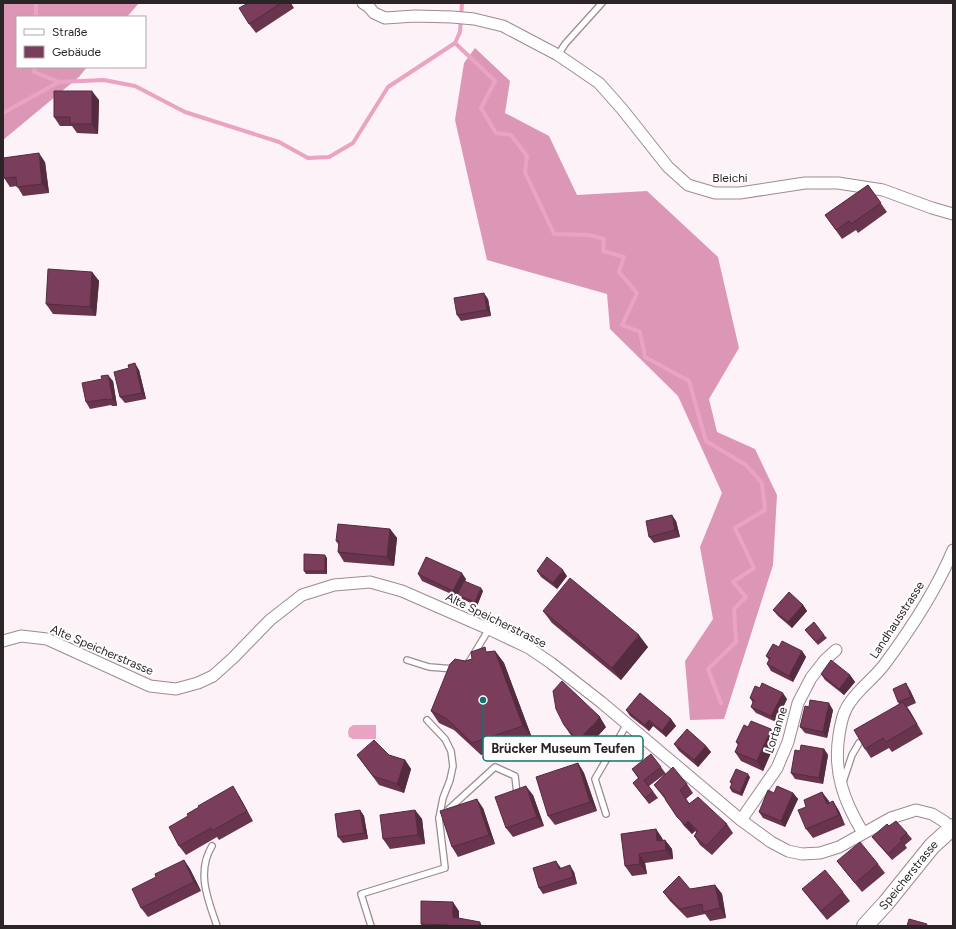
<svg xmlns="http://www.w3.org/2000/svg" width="956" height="929" font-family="Figtree,sans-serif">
  <rect width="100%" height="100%" fill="#fdf2f7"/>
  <g fill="#dc97b7">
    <polygon points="3,3 139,3 127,17 17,17 17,67 87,67 79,77 3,140"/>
    <polygon points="475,48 510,81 505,113 549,136 577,195 647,191 718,257 739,348 709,399 717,432 755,449 777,495 773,565 724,719 690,720 685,661 713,619 700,547 722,493 678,396 610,329 607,294 487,260 455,120 464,63"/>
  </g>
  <polygon fill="#eaa3c3" points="353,725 376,725 376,739 353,739 349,737 348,733 349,728"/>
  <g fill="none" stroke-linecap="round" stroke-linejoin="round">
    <g stroke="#eaa3c3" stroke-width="4">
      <polyline points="36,3 36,15 37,17"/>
      <polyline points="455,43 495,81 481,108 496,133 511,135 527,156 525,172 554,234 589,235 604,239 603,251 624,257 619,272 637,293 622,325 640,332 645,357 689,381 706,441 746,465 762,483 765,510 735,528 754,568 733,582 746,597 734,609 736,642 708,669 721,703"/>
      <polyline points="35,67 34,72 59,82"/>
      <polyline points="3,113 59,82 104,80 135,86 185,112 279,142 308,158 329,157 353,143 388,87 455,43 460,32 462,3"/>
    </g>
    <g stroke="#9c8b92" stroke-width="8">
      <g id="lane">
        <polyline points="558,55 565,44 602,3"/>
        <polyline points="407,660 429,667 455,669"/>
        <polyline points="466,664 469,662 489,629"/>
        <polyline points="427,720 445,739 451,751 453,766 450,780 443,798 439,818"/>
        <polyline points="843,782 852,755 859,743"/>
        <polyline points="606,814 595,779 627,724"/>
        <path d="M 212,846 C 196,872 208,900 217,926"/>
        <polyline points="371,926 361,894 445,868 439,818 495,767 515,776 517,794"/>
      </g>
    </g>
    <g stroke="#9c8b92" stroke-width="13">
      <g id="street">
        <polyline points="363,3 369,7 374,13 385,18 415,16 452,17 474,19 503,26 558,55 599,83 622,109 668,167 688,185 715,193 740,193 805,183 838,183 883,190 932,208 953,214"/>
        <polyline points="3,641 21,636 47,639 150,686 176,689 198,683 213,676 233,658 270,620 302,595 334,585 370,582 402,591 489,629 529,648 551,663 601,702 741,820 771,842 788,851 802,854 820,853 839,847 891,818 916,810 932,814 945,822 950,829"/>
        <polyline points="741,820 777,768 788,742 798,703 811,678 825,660 836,650"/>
        <path d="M 863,833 C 844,801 833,773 839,735 C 841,723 843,711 851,701 C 860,688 874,678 884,665 C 910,630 936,591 953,550"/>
      </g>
    </g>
    <g stroke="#9c8b92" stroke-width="18">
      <g id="secondary">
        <path id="s1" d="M 865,926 L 886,903 L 932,846 L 953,827"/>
      </g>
    </g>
    <use href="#lane" stroke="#fff" stroke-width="5.5"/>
    <use href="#street" stroke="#fff" stroke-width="11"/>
    <use href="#secondary" stroke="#fff" stroke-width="16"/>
  </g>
  <g fill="#69344e">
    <polygon points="248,3 291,3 294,8 256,33 249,24"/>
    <polygon points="99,100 98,134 77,133 72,126 60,126 54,117"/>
    <polygon points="45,162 49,193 23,196 17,186 10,187 4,178"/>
    <polygon points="868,185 887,212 858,233 856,230 842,239 825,215"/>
    <polygon points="92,272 99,281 96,316 53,314 46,304"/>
    <polygon points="488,299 491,316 461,321 457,315"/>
    <polygon points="139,370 146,399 125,403 120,397"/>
    <polygon points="113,381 117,406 112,406 111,405 90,409 86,402"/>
    <polygon points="676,521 680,537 654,543 649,537"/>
    <polygon points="390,529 397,538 394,566 344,562 338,552 339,545 336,541"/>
    <polygon points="327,558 327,574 306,574 304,571"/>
    <polygon points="537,571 567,576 557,589 541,577"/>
    <polygon points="418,574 466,579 465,581 483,591 477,606 460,598 458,596 458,597 422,581"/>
    <polygon points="803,605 807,611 792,628 778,616 773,610"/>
    <polygon points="543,611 648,647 621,680 552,623"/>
    <polygon points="805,630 824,635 827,638 818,645"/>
    <polygon points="779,647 802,651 806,657 793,682 771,671 767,664 769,660 766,656"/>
    <polygon points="495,651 504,663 532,738 481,755 454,730 439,723 431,711 465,661 472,659 488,652"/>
    <polygon points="821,674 850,675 855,682 844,695 825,680"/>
    <polygon points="760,688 787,699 776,722 756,713 751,707 753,703 750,698"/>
    <polygon points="910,690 916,703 907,707 923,734 892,752 889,748 871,758 865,749 899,704 898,702"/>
    <polygon points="809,707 833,710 827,738 805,733 800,727"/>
    <polygon points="626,710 671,719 676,726 666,737 653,726 649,731 630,716"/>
    <polygon points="564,725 606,727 585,750 570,734"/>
    <polygon points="777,739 763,771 741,761 735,752 738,745 736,742"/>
    <polygon points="674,744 706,746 711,752 698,767 679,751"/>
    <polygon points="824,749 828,755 823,784 795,779 791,773 800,751"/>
    <polygon points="357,755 389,755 405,760 411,769 404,793 379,785"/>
    <polygon points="578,763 584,773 597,811 555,825 548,816"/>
    <polygon points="661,767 666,774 687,784 693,793 686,799 690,804 727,824 733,833 712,855 700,845 694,836 696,832 695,831 692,834 684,826 665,799 661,794 654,785 665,774 649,786 658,798 649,804 633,783 638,778 632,769"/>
    <polygon points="750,777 742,796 732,792 730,788 732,785 730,782"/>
    <polygon points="822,792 829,803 833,801 839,811 845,825 813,838 806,829 806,807"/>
    <polygon points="774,793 793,793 798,799 785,827 763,818 759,812"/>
    <polygon points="533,795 544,826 513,837 506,828"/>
    <polygon points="239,796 253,821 219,840 217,837 186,855 179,846"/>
    <polygon points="483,808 495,844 458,857 452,847"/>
    <polygon points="360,810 364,816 368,839 343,843 338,837"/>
    <polygon points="415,810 422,819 425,844 390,849 383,839"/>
    <polygon points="889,826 907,833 912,839 905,845 907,848 892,860 877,843 872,837"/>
    <polygon points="656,829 662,838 663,840 665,840 672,849 673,859 645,863 647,874 632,876 625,866"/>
    <polygon points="184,860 190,869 201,891 148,917 141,908 156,877"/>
    <polygon points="837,861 878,864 885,873 862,892 844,870"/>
    <polygon points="561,868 574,872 577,884 543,894 539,888"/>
    <polygon points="715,885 722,894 726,918 710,921 705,914 687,918 670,901 663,892 690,889"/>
    <polygon points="802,889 843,892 850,901 827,920 809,898"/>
    <polygon points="459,911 459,918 482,926 422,926 421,924"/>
  </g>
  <g fill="#552b40">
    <polygon points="92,91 99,100 98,134 92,124"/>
    <polygon points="39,153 45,162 49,193 42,184"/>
    <polygon points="92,272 99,281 96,316 90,307"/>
    <polygon points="484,293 488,299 491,316 487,310"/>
    <polygon points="135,363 139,370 146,399 142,393"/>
    <polygon points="108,375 113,381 117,406 113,399"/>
    <polygon points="672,515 676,521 680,537 675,530"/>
    <polygon points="390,529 397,538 394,566 387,557"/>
    <polygon points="325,555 327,558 327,574 325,571"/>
    <polygon points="563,570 567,576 557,589 553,583"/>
    <polygon points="462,573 466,579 459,595 457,595 458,596 458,597 453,591"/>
    <polygon points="481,588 483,591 477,606 475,602"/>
    <polygon points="803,605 807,611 792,628 788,622"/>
    <polygon points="639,635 648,647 621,680 612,668"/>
    <polygon points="495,651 504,663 532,738 523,726"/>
    <polygon points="802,651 806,657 793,682 789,676"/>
    <polygon points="850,675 855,682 844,695 839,689"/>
    <polygon points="906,683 910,690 916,703 911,697"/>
    <polygon points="783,693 787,699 776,722 771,716"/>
    <polygon points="903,702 910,711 923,734 917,724"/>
    <polygon points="829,703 833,710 827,738 823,732"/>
    <polygon points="600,717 606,727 585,750 578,741"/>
    <polygon points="671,719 676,726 666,737 662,731"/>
    <polygon points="649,720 653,726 649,731 645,725"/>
    <polygon points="771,729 777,739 763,771 757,761"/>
    <polygon points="706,746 711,752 698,767 694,760"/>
    <polygon points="824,749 828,755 823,784 819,778"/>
    <polygon points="405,760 411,769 404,793 397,784"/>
    <polygon points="578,763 584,773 597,811 590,802"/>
    <polygon points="748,774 750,777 742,796 740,793"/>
    <polygon points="233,786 239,796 253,821 247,811"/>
    <polygon points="526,786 533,795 544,826 537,817"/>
    <polygon points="822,792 829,801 834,813 827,804"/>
    <polygon points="793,793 798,799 785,827 781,821"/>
    <polygon points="477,799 483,808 495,844 489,835"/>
    <polygon points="833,801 839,811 845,825 839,815"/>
    <polygon points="360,810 364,816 368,839 364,833"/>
    <polygon points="415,810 422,819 425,844 418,835"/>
    <polygon points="688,821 695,831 692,834 685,825"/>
    <polygon points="656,829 662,838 664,850 657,841"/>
    <polygon points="665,840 672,849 673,859 666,850"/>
    <polygon points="639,854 645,863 647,874 640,864"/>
    <polygon points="184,860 190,869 201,891 194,882"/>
    <polygon points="556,861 561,868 563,875 559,869"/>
    <polygon points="570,865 574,872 577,884 573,877"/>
    <polygon points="715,885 722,894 726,918 720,908"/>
    <polygon points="453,902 459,911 459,926 453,917"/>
    <polygon points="480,922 482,926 479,926"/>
  </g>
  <g fill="#7a3d5b" stroke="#552b40">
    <polygon points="248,3 281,3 249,24 239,8"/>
    <polygon points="54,91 92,91 92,124 70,124 70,117 54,117"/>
    <polygon points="39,153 42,184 17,187 16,177 4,178 3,171 3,158"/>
    <polygon points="868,185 881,203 851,224 849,221 836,230 825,215"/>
    <polygon points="48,269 92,272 90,307 46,304"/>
    <polygon points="484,293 487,310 457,315 454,298"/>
    <polygon points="135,363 142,393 120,397 114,372 129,368 128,365"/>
    <polygon points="108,375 113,399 108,400 107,399 86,402 82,383 102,379 101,376"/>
    <polygon points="672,515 675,530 649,537 646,521"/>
    <polygon points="338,524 390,529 387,557 338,552 339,541 336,541"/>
    <polygon points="304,554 325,555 325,571 304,571"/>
    <polygon points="426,557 462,573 453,591 418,574"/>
    <polygon points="547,557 563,570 553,583 537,571"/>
    <polygon points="570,578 639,635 612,668 543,611"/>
    <polygon points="464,581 481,588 475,602 457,595"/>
    <polygon points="789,592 803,605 788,622 773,610"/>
    <polygon points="814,622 824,635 816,642 805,630"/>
    <polygon points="782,641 802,651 789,676 767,664 770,658 766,656 773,644 779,647"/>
    <polygon points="485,647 486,652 495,651 523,726 472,743 446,718 431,711 450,664 455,659 465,661 472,659 471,652"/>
    <polygon points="831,660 850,675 839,689 821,674"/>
    <polygon points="562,681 600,717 578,741 564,725 556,709 553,691"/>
    <polygon points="762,683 783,693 771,716 751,707 754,700 750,698 755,686 760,688"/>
    <polygon points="906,683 911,697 898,702 893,689"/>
    <polygon points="640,693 671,719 662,731 649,720 645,725 626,710"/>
    <polygon points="810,700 829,703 823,732 800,727 805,706 809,707"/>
    <polygon points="903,702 917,724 886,742 883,738 865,749 854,730"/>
    <polygon points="751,721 771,729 757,761 735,752 739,743 736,742 744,725 748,727"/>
    <polygon points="687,729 706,746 694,760 674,744"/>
    <polygon points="374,740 389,755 405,760 397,784 373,776 357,755"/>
    <polygon points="801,745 824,749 819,778 791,773 795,750 800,751"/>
    <polygon points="651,754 661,767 644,780 653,792 645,798 633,783 639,778 632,769"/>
    <polygon points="578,763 590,802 548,816 536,777"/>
    <polygon points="673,767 687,784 680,790 689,804 698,797 727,824 706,846 694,836 698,831 688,821 685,825 677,817 665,799 666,798 654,785"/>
    <polygon points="736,769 748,774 740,793 730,788 732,783 730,782"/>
    <polygon points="233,786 247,811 212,831 211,828 179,846 169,827 188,816 187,814 199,807 198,806"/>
    <polygon points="526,786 537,817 506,828 495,797"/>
    <polygon points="777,786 793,793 781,821 759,812 768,790 774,793"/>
    <polygon points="822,792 827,804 833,801 839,815 806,829 798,810 806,807 804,800"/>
    <polygon points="477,799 489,835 452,847 440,811"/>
    <polygon points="360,810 364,833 338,837 335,814"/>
    <polygon points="415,810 418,835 383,839 380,815"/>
    <polygon points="896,821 907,833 900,839 902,841 888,854 872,837 887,824 889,826"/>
    <polygon points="656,829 657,841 665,840 666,850 639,854 640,864 625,866 621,834"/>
    <polygon points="860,842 878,864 855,883 837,861"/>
    <polygon points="184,860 194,882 141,908 132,889 156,877 155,874"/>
    <polygon points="556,861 559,869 570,865 573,877 539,888 533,868"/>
    <polygon points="825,870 843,892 821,911 802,889"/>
    <polygon points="679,876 690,889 715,885 720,908 703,912 702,904 680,909 663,892"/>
    <polygon points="421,901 453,902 453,917 480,922 479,926 448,926 448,925 421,924"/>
    <polygon points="909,919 927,924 926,926 907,926"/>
  </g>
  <g text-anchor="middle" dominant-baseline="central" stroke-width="4" stroke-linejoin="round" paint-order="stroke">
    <g font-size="12" fill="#2c2528" stroke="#fff">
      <text x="730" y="178">Bleichi</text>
      <text transform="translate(496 620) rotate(26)">Alte Speicherstrasse</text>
      <text transform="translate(897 620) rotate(-57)">Landhausstrasse</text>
      <text transform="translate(102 650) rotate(23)">Alte Speicherstrasse</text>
      <text transform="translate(776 730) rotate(-72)">Lortanne</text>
      <text stroke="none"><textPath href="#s1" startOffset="67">Speicherstrasse</textPath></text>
    </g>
  </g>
  <path fill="none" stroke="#0f766e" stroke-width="1.5" d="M483 700L483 749"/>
  <circle fill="#0f766e" stroke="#fff" stroke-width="1.5" cx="483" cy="700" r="4"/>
  <rect fill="#fff" stroke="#0f766e" stroke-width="1.5" x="483" y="736" width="160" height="25" rx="4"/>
  <g font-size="13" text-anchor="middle" font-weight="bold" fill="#2c2528">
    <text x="563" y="753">Brücker Museum Teufen</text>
  </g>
  <rect width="956" height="929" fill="none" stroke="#2c2528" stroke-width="8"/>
  <rect x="16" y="16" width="130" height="52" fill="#ffffff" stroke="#aba8a9"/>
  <rect x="24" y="29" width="20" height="6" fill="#ffffff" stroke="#aba8a9"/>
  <text x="52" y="36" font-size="12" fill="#2c2528">Straße</text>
  <rect x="24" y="46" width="20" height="12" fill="#7a3d5b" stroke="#aba8a9"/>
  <text x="52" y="56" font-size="12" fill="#2c2528">Gebäude</text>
</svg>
